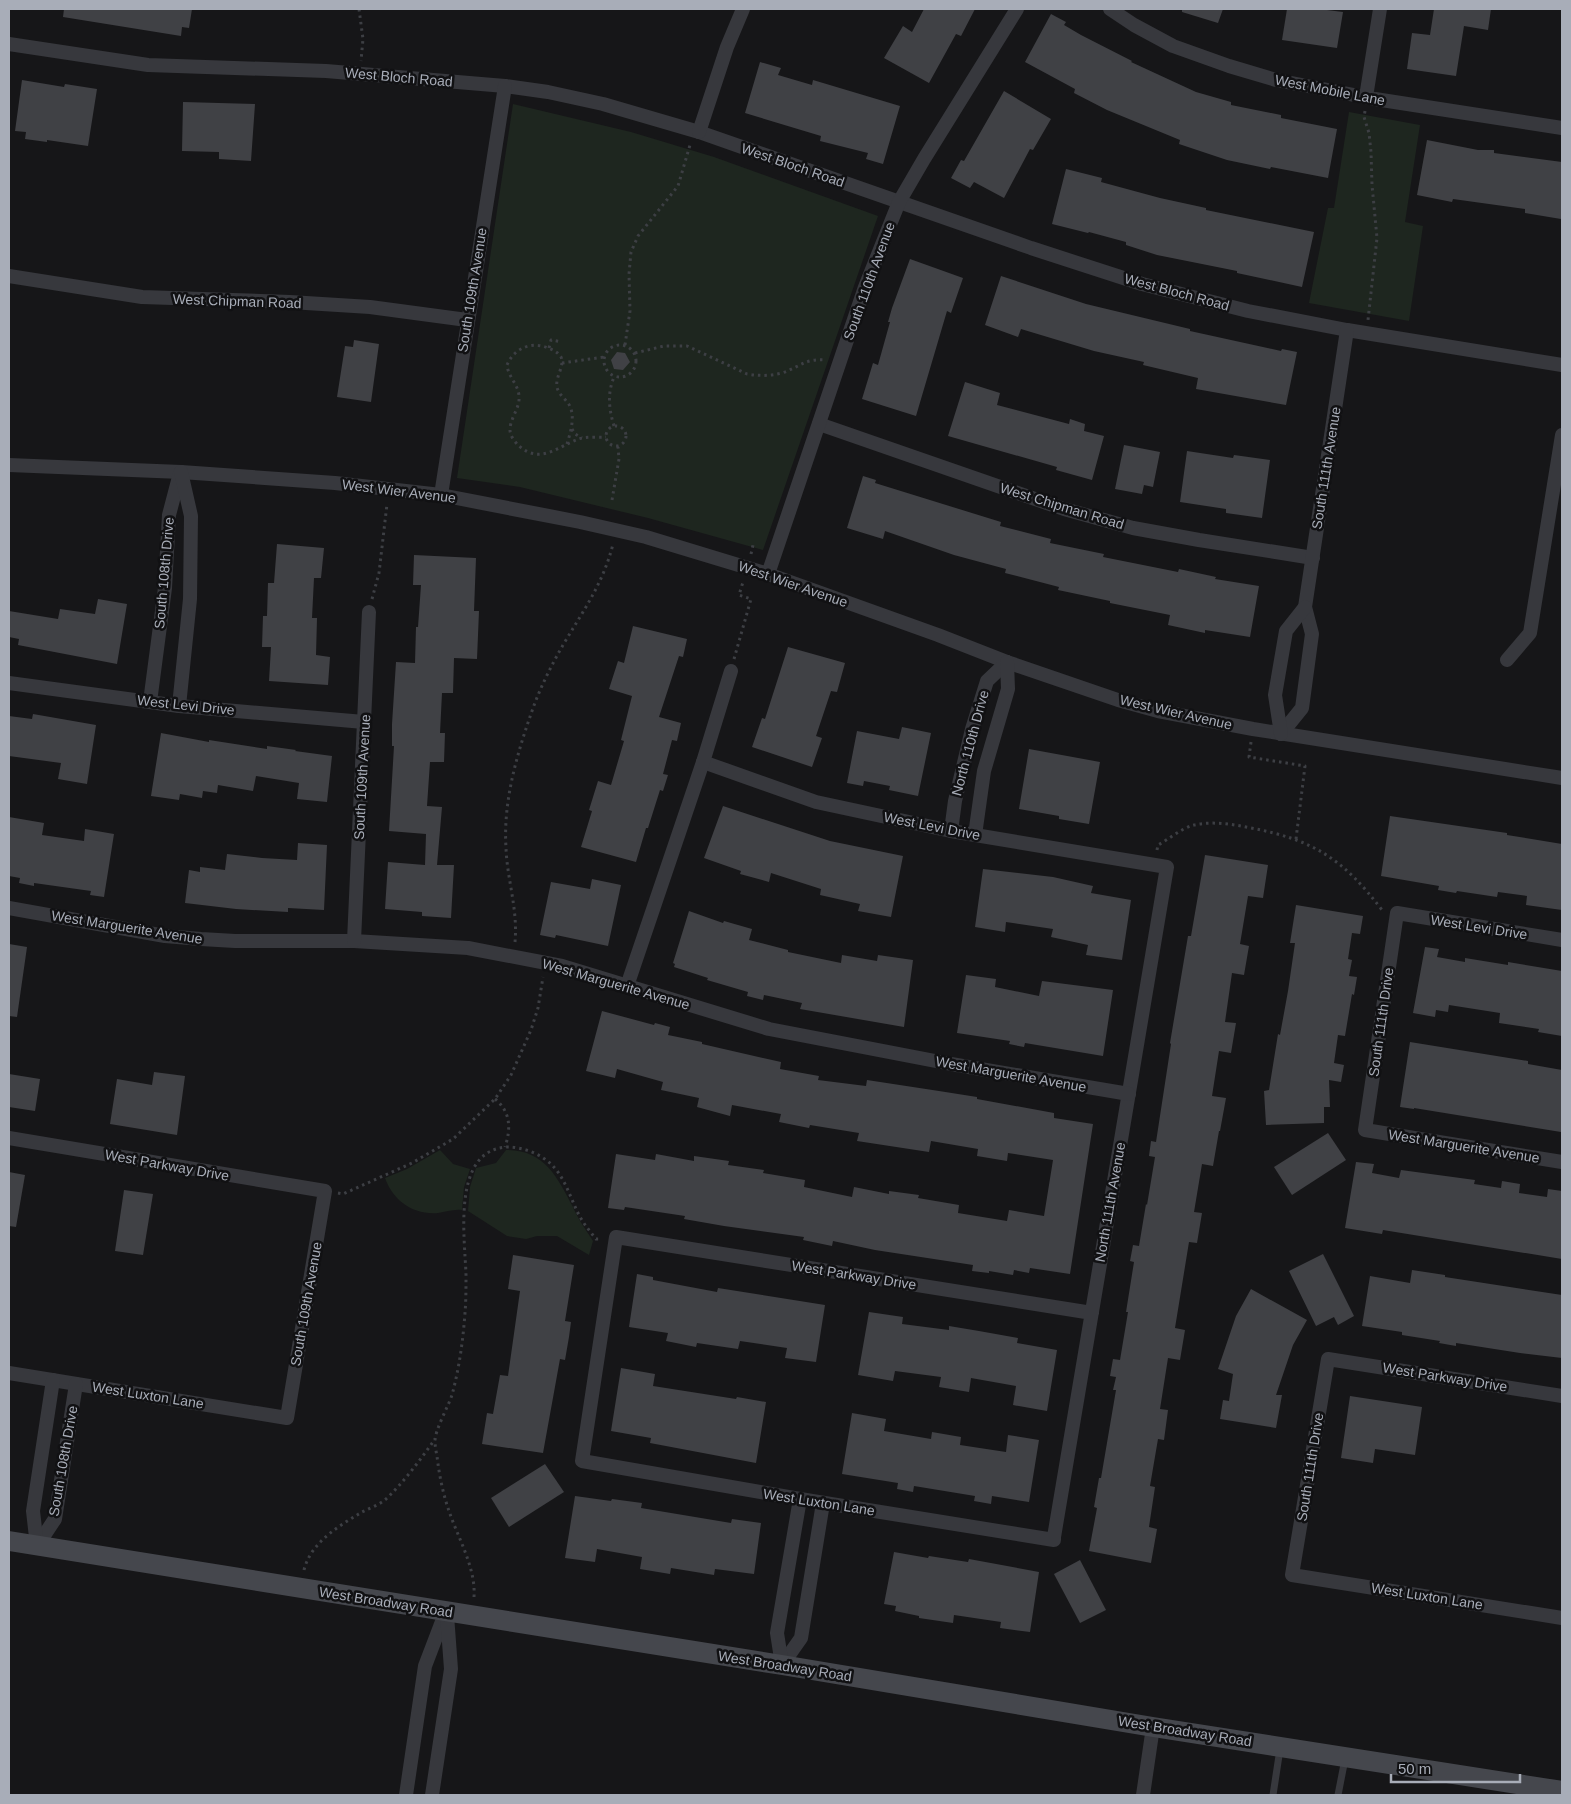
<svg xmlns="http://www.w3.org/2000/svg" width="1571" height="1804" font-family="Helvetica,sans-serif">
  <rect width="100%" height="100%" fill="#161618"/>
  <g fill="#1e261f">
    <polygon points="513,104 631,132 714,157 878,216 763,550 648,518 520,487 457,478"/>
    <polygon points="1349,112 1420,125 1405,222 1423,226 1409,321 1309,303 1328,208 1334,208"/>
    <path d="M 440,1150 L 453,1164 L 470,1169 L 464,1187 L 462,1210 C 453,1209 446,1212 438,1213 C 412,1215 393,1200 385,1178 L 407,1169 Z"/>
    <path d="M 506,1150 C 545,1150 557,1177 573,1207 C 578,1219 586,1230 593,1241 L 589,1255 L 557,1236 L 537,1236 L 526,1239 L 507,1236 L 468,1211 L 470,1187 L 476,1168 L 496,1163 Z"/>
  </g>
  <g fill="#404145">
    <polygon points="64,9 192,9 189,28 182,27 181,36 63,17"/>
    <polygon points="924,9 975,9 961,36 956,34 929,83 884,58 903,26 912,32"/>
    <polygon points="1182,9 1223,9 1218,23 1182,12"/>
    <polygon points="1287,9 1319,9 1343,12 1337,48 1282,40"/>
    <polygon points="1434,9 1491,9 1488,30 1464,26 1456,76 1407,69 1412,33 1430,35"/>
    <polygon points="1051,14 1066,22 1064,25 1081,35 1132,61 1131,62 1196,92 1231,102 1231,105 1281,115 1281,118 1337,129 1328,178 1271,167 1270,169 1227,160 1179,144 1180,140 1107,110 1074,93 1075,89 1025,62"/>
    <polygon points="760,62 781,68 778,75 812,85 813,80 900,106 883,164 866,159 868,153 820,141 821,136 745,113"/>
    <polygon points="22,80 64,87 65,84 97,89 88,146 47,140 47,142 25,139 26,132 15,131"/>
    <polygon points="1004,91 1051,119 1033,150 1030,149 1004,198 974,182 970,188 951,178 961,160 964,161"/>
    <polygon points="183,102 255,104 251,161 219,159 219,152 182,151"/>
    <polygon points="1427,140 1478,150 1494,150 1494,153 1562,162 1561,219 1525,213 1525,209 1453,199 1452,202 1417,195"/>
    <polygon points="1066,169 1102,178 1101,182 1160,198 1206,208 1206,210 1314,232 1302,287 1237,273 1237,271 1157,255 1126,245 1126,242 1089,232 1088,233 1052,224"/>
    <polygon points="910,259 963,278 951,313 947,311 916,416 862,399 873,363 878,365 890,322 888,322 892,308"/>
    <polygon points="1001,276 1086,304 1190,329 1190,331 1281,351 1282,349 1297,352 1286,405 1196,389 1198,378 1143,365 1144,362 1094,351 1021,329 1018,337 985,325"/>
    <polygon points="354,340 379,344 371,402 337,397 345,346 353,347"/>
    <polygon points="617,352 625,353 630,362 623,370 614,369 611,360"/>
    <polygon points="965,382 1000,393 997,405 1069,424 1070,419 1085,424 1084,431 1104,436 1092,480 1056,470 1057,467 948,436"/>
    <polygon points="1124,445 1160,452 1153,487 1144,485 1142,494 1115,489"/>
    <polygon points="1187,451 1233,458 1234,455 1270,460 1262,518 1226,513 1226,509 1180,502"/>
    <polygon points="863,476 876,480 875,483 1001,522 1000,526 1051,539 1050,543 1104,554 1103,557 1178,572 1179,569 1216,577 1215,579 1259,586 1250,637 1205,630 1205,633 1168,625 1170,615 1110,603 1110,601 1058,590 1059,587 1005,573 1006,569 954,555 885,531 883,539 847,528"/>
    <polygon points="277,544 324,548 321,578 314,578 312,618 317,618 316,655 330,657 328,685 269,681 271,647 262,647 263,616 267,616 268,583 274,583"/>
    <polygon points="414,555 476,558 474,611 479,611 477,659 454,658 453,693 442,693 440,733 445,733 444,762 430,762 427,806 442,807 437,865 454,865 451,918 422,916 422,912 385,909 388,862 425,865 426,834 389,831 394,746 392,746 392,724 396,662 415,663 416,627 418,627 421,585 413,585"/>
    <polygon points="98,599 127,604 117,664 18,645 19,639 9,637 9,611 58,619 60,609 95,614"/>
    <polygon points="633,626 687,639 683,657 679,656 659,717 681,723 677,741 672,740 663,774 668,775 663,791 660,790 648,828 646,828 636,862 581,847 592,811 589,810 598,781 611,785 624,741 621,740 632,696 609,689 618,661 624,663"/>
    <polygon points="788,647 845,663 837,692 831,691 816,736 822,738 812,767 752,747 762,718 765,719"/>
    <polygon points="33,714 96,725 87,784 58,779 61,763 9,756 9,716 32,719"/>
    <polygon points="902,727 931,733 918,796 889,790 890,786 864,781 863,786 847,783 857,731 899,739"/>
    <polygon points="161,733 209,742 209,740 267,749 267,746 296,750 295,751 332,756 327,802 297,799 299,783 256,776 253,791 218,785 217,793 203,791 202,798 180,794 179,800 151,796"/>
    <polygon points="1029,749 1100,762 1089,824 1059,819 1059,816 1019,809"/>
    <polygon points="723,806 830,841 903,856 891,917 858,911 860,904 820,895 821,889 771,873 769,882 740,874 741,871 704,858"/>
    <polygon points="1390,816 1507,833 1507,835 1562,844 1562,910 1526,905 1527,896 1498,892 1497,897 1457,891 1456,893 1438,890 1439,886 1381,876"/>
    <polygon points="9,817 44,823 42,835 84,841 85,829 114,834 104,897 90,895 91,891 34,883 34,886 19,883 20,878 9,876"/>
    <polygon points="298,843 327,845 324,910 288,908 288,912 236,909 185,903 189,870 200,872 200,867 225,870 227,854 262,858 297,860"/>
    <polygon points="1205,855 1268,865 1263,898 1248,896 1240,944 1249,946 1244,975 1232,973 1225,1022 1236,1023 1231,1053 1219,1051 1212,1096 1226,1098 1220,1131 1219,1131 1213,1166 1202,1164 1194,1212 1202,1213 1197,1243 1189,1242 1175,1328 1185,1330 1180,1360 1168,1358 1160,1409 1168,1410 1164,1440 1158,1439 1150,1486 1155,1487 1149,1527 1157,1529 1151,1563 1089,1551 1097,1508 1094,1507 1099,1478 1101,1478 1116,1390 1113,1390 1116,1377 1110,1376 1113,1359 1120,1360 1128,1312 1126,1312 1134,1262 1130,1261 1133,1245 1139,1246 1146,1204 1147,1205 1155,1157 1149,1156 1151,1141 1156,1142 1171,1044 1170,1043 1188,936 1191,936"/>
    <polygon points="983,869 1053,877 1093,886 1091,893 1131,900 1122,960 1086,955 1088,945 1051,937 1053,929 1006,922 1005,932 975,927"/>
    <polygon points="592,879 621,885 608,946 556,935 555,938 540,935 551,882 590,889"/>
    <polygon points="1296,905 1363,916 1360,934 1352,933 1348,959 1352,960 1349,976 1357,977 1354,995 1352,994 1345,1036 1338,1035 1334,1063 1344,1065 1341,1082 1329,1080 1330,1107 1324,1107 1324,1123 1266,1125 1264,1091 1269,1090 1278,1034 1280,1035 1288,991 1295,943 1290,943"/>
    <polygon points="689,911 723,923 724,921 752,929 749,940 788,950 788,952 841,963 842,955 877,961 878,955 913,960 904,1027 800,1009 802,1003 764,995 763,1000 747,996 748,992 707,980 708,978 674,967 675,964 673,963"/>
    <polygon points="9,944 27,947 17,1017 9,1016"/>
    <polygon points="1425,947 1439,949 1437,957 1465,962 1465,958 1508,965 1508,962 1562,971 1562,1036 1538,1032 1539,1029 1499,1023 1500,1013 1449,1005 1448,1012 1436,1010 1435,1017 1413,1013"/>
    <polygon points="966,975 996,979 995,987 1039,996 1042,981 1113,990 1103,1056 1025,1043 1024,1047 1009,1044 1010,1041 957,1033"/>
    <polygon points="602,1011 654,1025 655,1023 670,1027 668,1035 702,1042 702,1044 781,1062 780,1069 819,1076 818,1080 866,1086 867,1080 939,1091 977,1097 977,1099 1054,1113 1054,1118 1093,1124 1070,1274 1030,1268 1029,1273 1014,1270 1013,1275 989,1271 989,1273 972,1271 973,1265 960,1263 875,1250 833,1241 832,1246 803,1240 804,1237 724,1226 684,1219 685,1216 625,1207 624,1210 608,1208 616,1154 655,1160 656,1154 694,1161 694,1156 729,1161 728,1165 764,1170 763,1173 805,1180 804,1187 852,1197 854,1187 889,1194 889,1191 919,1195 918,1198 959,1205 958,1213 1007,1221 1009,1210 1044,1216 1053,1160 1008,1153 1007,1161 977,1156 978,1149 931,1141 929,1152 857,1141 859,1133 810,1125 809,1128 779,1122 781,1114 732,1105 730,1116 697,1107 699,1098 661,1090 663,1082 617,1069 615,1078 586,1071"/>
    <polygon points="1410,1042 1528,1061 1528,1064 1562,1070 1562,1121 1561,1132 1414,1108 1414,1109 1400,1107"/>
    <polygon points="154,1072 185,1076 177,1135 110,1124 117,1079 152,1085"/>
    <polygon points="9,1074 40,1079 35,1111 9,1107"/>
    <polygon points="1328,1133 1346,1160 1292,1195 1274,1167"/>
    <polygon points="1356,1162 1374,1164 1372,1173 1399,1178 1401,1170 1475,1180 1474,1184 1501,1188 1502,1181 1520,1184 1519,1193 1547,1197 1548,1189 1562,1191 1562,1259 1383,1230 1382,1234 1345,1228"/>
    <polygon points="9,1172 25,1175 16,1227 9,1226"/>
    <polygon points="124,1190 153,1194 143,1255 115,1251"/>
    <polygon points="1323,1254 1354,1316 1338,1325 1334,1317 1316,1326 1289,1271"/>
    <polygon points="513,1255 574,1265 565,1321 571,1322 569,1337 565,1360 560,1359 543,1453 482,1444 487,1413 493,1414 500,1375 508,1376 520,1291 508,1289"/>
    <polygon points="1412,1270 1445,1275 1445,1277 1562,1295 1562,1358 1520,1353 1456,1343 1456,1346 1439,1343 1440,1341 1402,1335 1402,1332 1362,1326 1370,1276 1410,1283"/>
    <polygon points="637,1274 653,1277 653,1280 717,1292 718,1288 825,1305 816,1362 785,1358 787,1348 740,1341 738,1349 697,1343 696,1347 666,1341 668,1333 629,1327"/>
    <polygon points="1251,1289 1307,1320 1293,1345 1276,1395 1282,1395 1276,1428 1220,1419 1223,1400 1229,1401 1233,1374 1218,1369 1236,1316"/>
    <polygon points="869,1312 903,1317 902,1324 949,1330 949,1326 979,1331 1018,1338 1017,1343 1057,1350 1047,1411 1013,1405 1016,1386 971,1378 969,1392 939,1387 941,1377 895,1371 893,1381 858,1375"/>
    <polygon points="621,1368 655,1374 653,1386 736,1399 737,1397 766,1402 756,1463 650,1443 651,1438 611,1431"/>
    <polygon points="1350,1396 1422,1407 1415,1455 1375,1449 1373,1463 1341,1458"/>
    <polygon points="852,1413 886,1419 884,1431 931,1439 932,1432 961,1437 960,1445 1006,1452 1008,1435 1039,1440 1029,1502 992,1496 991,1504 974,1501 975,1496 914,1486 913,1492 897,1489 898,1483 842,1474"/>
    <polygon points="545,1464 564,1492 509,1527 491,1498"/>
    <polygon points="575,1496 611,1501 612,1499 642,1503 641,1508 731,1523 732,1519 761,1523 754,1574 715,1569 714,1575 671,1568 670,1574 640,1569 642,1557 597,1549 595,1562 565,1558"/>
    <polygon points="894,1552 928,1558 929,1556 968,1562 969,1559 1039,1572 1030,1632 1000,1628 1001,1622 954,1615 953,1623 919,1618 919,1616 895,1611 896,1606 884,1604"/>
    <polygon points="1080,1560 1106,1610 1080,1623 1054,1574"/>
  </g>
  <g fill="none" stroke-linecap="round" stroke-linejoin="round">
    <g stroke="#3d3f44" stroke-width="3" stroke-dasharray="2.5 4" stroke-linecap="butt">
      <polyline points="359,9 363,39 361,61"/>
      <polyline points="1365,111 1364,117 1369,133 1371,152 1372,185 1377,238 1368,320"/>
      <circle cx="620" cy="361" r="16"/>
      <polyline points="625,345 630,311 629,274 631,252 638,236 678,186 690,145"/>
      <polyline points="549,348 551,340 562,342"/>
      <path d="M 635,353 L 664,346 L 687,346 L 747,374 C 759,376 770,376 782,373 C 800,367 805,358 826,360"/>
      <polyline points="562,363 604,357"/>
      <circle cx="616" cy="436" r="10"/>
      <path d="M 614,426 C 609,409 607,394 614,377"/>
      <polyline points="572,429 575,434 582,438"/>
      <path d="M 567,444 C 571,431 576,414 568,403 C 564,398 558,393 557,387 C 555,377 565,366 561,357 C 558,352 553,350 548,348 C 532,341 514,348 507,365 C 508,377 519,385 519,397 C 520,408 510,418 510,430 C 510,436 515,442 519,446 C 541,465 558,446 579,439 C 587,436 598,438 606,437"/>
      <polyline points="612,500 619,459 618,447"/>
      <polyline points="751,554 753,545"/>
      <polyline points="372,599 379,573 387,504"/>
      <polyline points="734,659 751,599 739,595 743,582"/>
      <polyline points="1251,742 1249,757 1305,766 1296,839"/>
      <path d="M 1157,850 L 1158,845 C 1169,839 1182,828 1194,825 C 1213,821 1232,824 1251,828 C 1314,840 1343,859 1382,910"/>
      <path d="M 515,942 C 518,909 507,879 506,848 C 503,801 517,754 532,711 C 540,688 551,666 563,645 C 583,611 603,584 613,544"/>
      <path d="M 495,1099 C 511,1112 511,1129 505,1147"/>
      <polyline points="338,1193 343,1194 412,1163 453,1139 495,1099 511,1075 531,1030 538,1008 543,977"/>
      <path d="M 304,1570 C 311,1542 339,1526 362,1512 C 370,1508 379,1505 386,1499 C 404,1482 420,1460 435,1439"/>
      <path d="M 474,1597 C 476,1568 458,1538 449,1511 C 443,1494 439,1474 437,1456 C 436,1451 435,1446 435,1441 C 435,1430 448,1407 452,1395 C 459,1369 463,1341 465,1313 C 466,1301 466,1288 466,1275 C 465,1238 451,1149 508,1147 C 523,1147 541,1154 552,1165 C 564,1177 570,1196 577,1211 C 582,1222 589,1230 596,1239 L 601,1239"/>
    </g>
    <g stroke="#37383d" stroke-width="7">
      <polyline points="1273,1795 1280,1749"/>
      <polyline points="1338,1795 1345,1759"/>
    </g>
    <g stroke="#37383d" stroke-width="14">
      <polyline points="1110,9 1134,25 1173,46 1229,66 1276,80 1375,99 1562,128"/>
      <polyline points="9,44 148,65 326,71 505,86 548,92 603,104 699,132 1031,248 1142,284 1248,311 1347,330 1562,365"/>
      <polyline points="1366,97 1380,9"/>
      <polyline points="699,132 727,47 743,9"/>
      <polyline points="9,276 142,297 290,302 370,307 467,320"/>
      <polyline points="819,424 1064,509 1133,528 1199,540 1313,558"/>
      <polyline points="9,465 181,472 335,483 441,495 580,522 646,537 768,574 938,635 1007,662 1118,700 1158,711 1253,729 1562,778"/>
      <polyline points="441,495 505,86"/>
      <polyline points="768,574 865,287 899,202 924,159 1017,9"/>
      <polyline points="1507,660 1530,633 1562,435"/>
      <polyline points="9,683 179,706 364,722"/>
      <polyline points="150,702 165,588 169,515 180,473"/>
      <polyline points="179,706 190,599 191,516 181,472"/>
      <polyline points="1281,734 1302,708 1312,634 1305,607 1347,330"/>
      <polyline points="1281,734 1275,695 1286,631 1305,607"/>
      <polyline points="703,762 816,802 951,831 1167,867 1054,1537 1054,1540 800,1499 582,1461 616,1237 1092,1313"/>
      <polyline points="951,831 955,801 972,729 987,681 1007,662"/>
      <polyline points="975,835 984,771 1008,689 1007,662"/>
      <polyline points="9,908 165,936 201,939 235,941 354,941 468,948 562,966 769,1029 951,1064 1129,1094"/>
      <polyline points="1562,940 1397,913 1365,1130 1562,1162"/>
      <polyline points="354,941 369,612"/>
      <polyline points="627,986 703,762 731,671"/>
      <polyline points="9,1138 325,1191 287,1418 9,1373"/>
      <polyline points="1562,1396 1328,1359 1292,1575 1562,1618"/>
      <polyline points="37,1546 55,1519 76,1384"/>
      <polyline points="37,1546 33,1511 53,1380"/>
      <polyline points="782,1665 801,1638 823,1503"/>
      <polyline points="782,1665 777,1633 800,1499"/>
      <polyline points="406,1795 425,1666 446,1611"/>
      <polyline points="432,1795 451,1669 447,1615"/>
      <polyline points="1143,1795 1153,1727"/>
    </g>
    <polyline stroke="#45474d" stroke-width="20" points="9,1541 782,1665 1153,1727 1562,1791"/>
  </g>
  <g text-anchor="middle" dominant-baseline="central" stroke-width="5" stroke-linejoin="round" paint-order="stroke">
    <g font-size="14" fill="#a8adb8" stroke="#111113">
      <text transform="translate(399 77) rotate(5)">West Bloch Road</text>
      <text transform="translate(1330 90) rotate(11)">West Mobile Lane</text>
      <text transform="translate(793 165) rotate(19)">West Bloch Road</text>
      <text transform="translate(869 281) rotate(-70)">South 110th Avenue</text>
      <text transform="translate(472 290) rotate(-81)">South 109th Avenue</text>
      <text transform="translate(1177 292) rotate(15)">West Bloch Road</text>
      <text transform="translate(237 301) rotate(2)">West Chipman Road</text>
      <text transform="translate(1326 468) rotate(-81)">South 111th Avenue</text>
      <text transform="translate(399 491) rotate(7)">West Wier Avenue</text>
      <text transform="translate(1062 506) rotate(17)">West Chipman Road</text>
      <text transform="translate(164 573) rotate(-85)">South 108th Drive</text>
      <text transform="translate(793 584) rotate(19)">West Wier Avenue</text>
      <text transform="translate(186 705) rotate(6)">West Levi Drive</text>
      <text transform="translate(1176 712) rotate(13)">West Wier Avenue</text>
      <text transform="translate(970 743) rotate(-75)">North 110th Drive</text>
      <text transform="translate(362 777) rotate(-87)">South 109th Avenue</text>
      <text transform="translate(932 826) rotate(11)">West Levi Drive</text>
      <text transform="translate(127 927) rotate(9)">West Marguerite Avenue</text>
      <text transform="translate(1479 927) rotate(9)">West Levi Drive</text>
      <text transform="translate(616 984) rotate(16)">West Marguerite Avenue</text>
      <text transform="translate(1381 1022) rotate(-82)">South 111th Drive</text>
      <text transform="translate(1011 1074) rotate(10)">West Marguerite Avenue</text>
      <text transform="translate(1464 1146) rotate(9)">West Marguerite Avenue</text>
      <text transform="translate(167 1165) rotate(10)">West Parkway Drive</text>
      <text transform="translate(1110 1202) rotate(-80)">North 111th Avenue</text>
      <text transform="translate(854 1275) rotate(9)">West Parkway Drive</text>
      <text transform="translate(306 1304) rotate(-80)">South 109th Avenue</text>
      <text transform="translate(1445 1377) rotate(9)">West Parkway Drive</text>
      <text transform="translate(148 1395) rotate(9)">West Luxton Lane</text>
      <text transform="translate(63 1461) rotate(-80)">South 108th Drive</text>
      <text transform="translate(1310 1467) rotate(-81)">South 111th Drive</text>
      <text transform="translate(819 1502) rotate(9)">West Luxton Lane</text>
      <text transform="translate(1427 1596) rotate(9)">West Luxton Lane</text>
      <text transform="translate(386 1602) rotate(9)">West Broadway Road</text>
      <text transform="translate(785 1666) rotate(9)">West Broadway Road</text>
      <text transform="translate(1185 1731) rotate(9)">West Broadway Road</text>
    </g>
  </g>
  <rect width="1571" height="1804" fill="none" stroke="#a8adb8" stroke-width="20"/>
  <path d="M1391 1774v8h129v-8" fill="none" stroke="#a8adb8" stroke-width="2.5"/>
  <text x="1398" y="1774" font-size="15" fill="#a8adb8" stroke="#111113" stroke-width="4" paint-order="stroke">50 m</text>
</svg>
